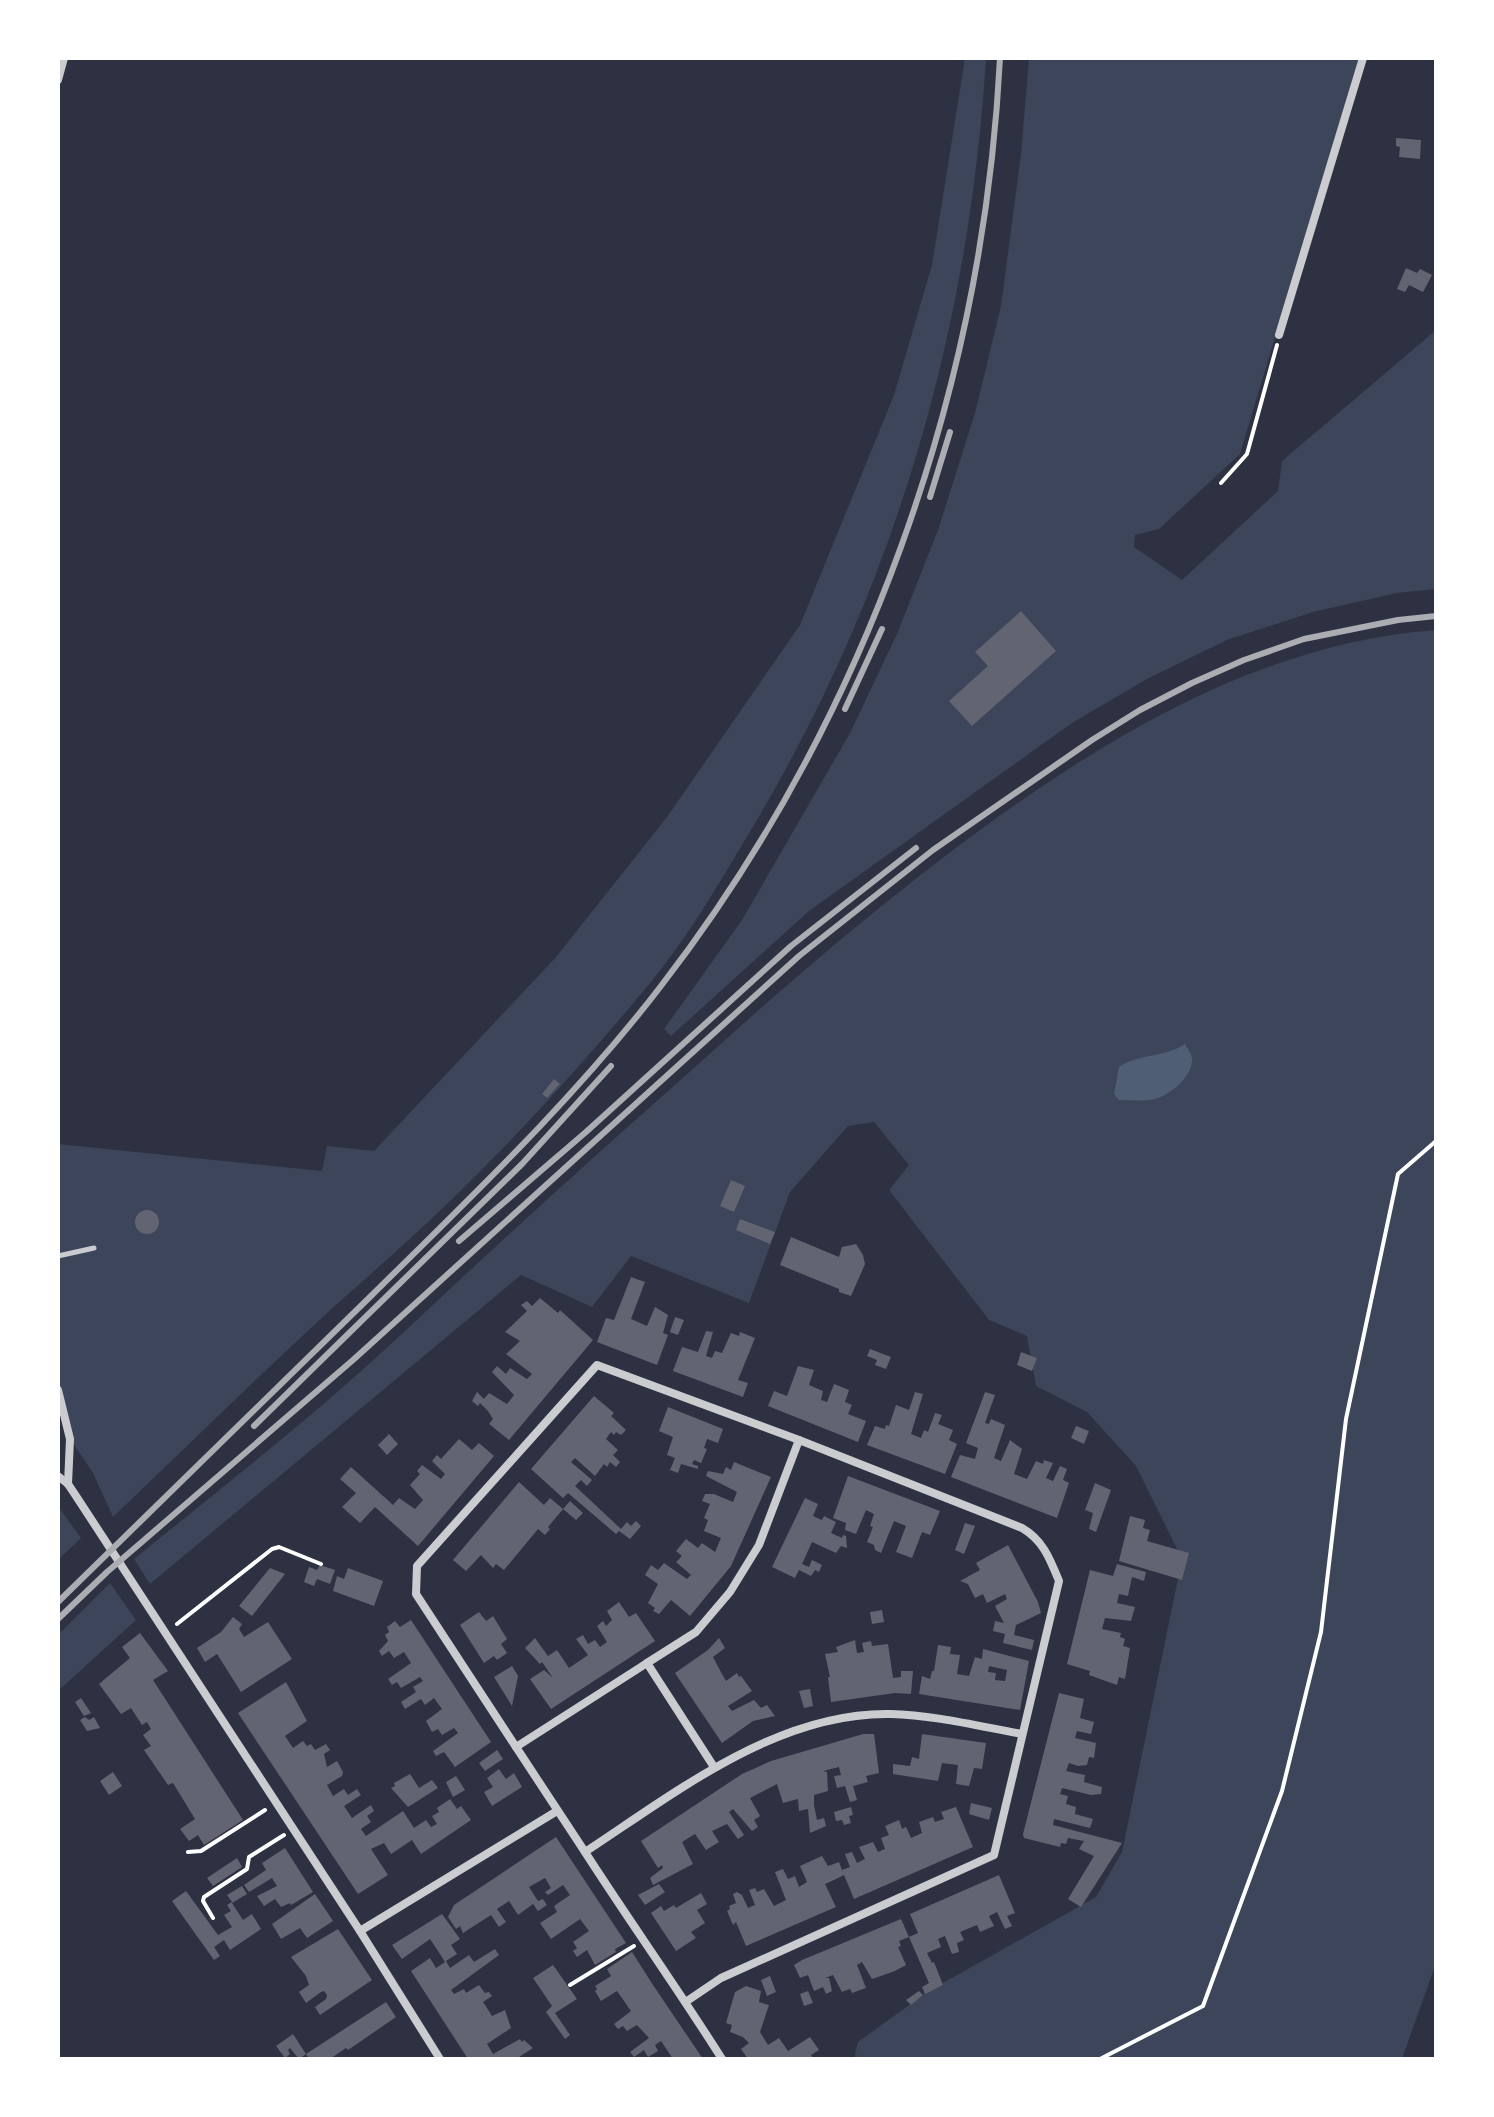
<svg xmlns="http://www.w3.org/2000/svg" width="1494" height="2117" font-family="Poppins,sans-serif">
  <rect width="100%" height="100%" fill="#2d3142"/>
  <g fill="#3c4559">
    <path d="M 965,58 L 986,58 C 969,335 892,597 748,835 C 718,885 688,937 651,982 C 588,1058 519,1135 448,1203 C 404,1246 356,1286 311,1328 C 244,1390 179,1454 113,1517 L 93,1473 L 70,1439 L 58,1390 L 58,1144 L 322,1171 L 327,1146 L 374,1151 L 556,957 L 667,817 L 800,625 L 894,395 L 932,265 Z"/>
    <polygon points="1029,58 1359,58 1240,454 1159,529 1135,535 1134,547 1182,580 1278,491 1282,461 1436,330 1436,589 1397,593 1313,612 1227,640 1147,679 1072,723 809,911 671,1036 664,1029 742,920 850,733 897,634 938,530 975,413 1001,306 1021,154"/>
    <path d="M 1436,630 L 1436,1963 L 1402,2059 L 854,2059 L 858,2042 L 927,1992 L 1096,1897 L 1122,1852 L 1182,1559 L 1136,1466 L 1087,1412 L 1036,1386 L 1027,1336 L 989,1320 L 889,1190 L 909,1165 L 874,1122 L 848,1126 L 790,1192 L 749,1303 L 631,1256 L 592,1307 L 521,1275 L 150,1584 L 134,1559 C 210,1497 287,1437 360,1372 C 405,1332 448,1290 492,1250 C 562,1185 633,1122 704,1059 C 791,980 879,905 973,835 C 1111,734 1262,643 1436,630 Z"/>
    <polygon points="60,1509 81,1538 58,1560 58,1511"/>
    <polygon points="110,1583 136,1620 58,1691 58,1635"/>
  </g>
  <path fill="#4f5d75" d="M 1185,1044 C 1188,1050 1193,1055 1192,1062 C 1190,1078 1172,1093 1158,1098 C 1145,1102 1132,1100 1119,1100 L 1114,1094 L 1119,1067 C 1140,1053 1164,1058 1185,1044 Z"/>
  <g fill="#626471" fill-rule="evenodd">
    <polygon points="1396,138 1421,140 1420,159 1399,157 1400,147 1396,146"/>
    <polygon points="1406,268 1417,273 1420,269 1432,275 1423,292 1409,285 1405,292 1397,289"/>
    <polygon points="1021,611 1056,651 972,726 949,701 988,666 975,652"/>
    <polygon points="554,1079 560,1084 547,1098 542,1094"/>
    <polygon points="731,1180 745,1186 734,1212 720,1206"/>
    <circle cx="147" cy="1222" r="12"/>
    <polygon points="740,1219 775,1232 770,1244 736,1230"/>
    <polygon points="791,1237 839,1257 842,1247 856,1244 863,1255 865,1264 851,1296 839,1292 839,1289 780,1265"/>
    <polygon points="631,1277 645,1282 631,1319 647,1326 655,1307 668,1315 663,1333 668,1335 657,1365 597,1342 606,1318 614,1320"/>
    <polygon points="540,1298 558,1313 560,1310 593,1340 509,1440 489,1424 493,1419 488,1411 480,1403 478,1406 472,1401 477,1392 484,1399 489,1393 507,1404 514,1395 492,1372 497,1366 506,1374 510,1368 527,1379 532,1374 506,1354 520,1341 505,1332 527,1311 521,1305 527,1301 532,1306"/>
    <polygon points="675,1317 684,1320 678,1335 670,1332"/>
    <polygon points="706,1331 713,1332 706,1356 712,1358 715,1351 722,1353 731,1333 739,1336 740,1332 755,1338 738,1380 748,1383 743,1397 673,1371 682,1347 698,1352"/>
    <polygon points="870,1349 891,1357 886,1369 875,1365 877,1360 867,1356"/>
    <polygon points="1021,1352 1037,1358 1032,1371 1017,1365"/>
    <polygon points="798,1366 814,1370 809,1385 823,1391 821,1400 827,1402 834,1384 849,1390 845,1402 852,1405 848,1414 866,1421 858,1442 768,1406 774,1391 787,1396"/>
    <polygon points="915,1392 923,1394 911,1434 921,1438 924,1430 928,1432 935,1413 942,1415 938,1424 953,1430 949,1440 957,1444 945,1474 867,1445 875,1426 885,1429 886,1425 889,1426 896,1405 909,1410"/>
    <polygon points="985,1392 995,1395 985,1423 989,1424 991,1419 1005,1425 994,1458 1001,1461 1010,1440 1022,1449 1014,1474 1027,1479 1036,1461 1043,1464 1044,1460 1053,1463 1046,1478 1053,1481 1060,1466 1067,1469 1063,1480 1069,1483 1057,1518 951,1477 960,1455 975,1459 978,1448 966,1443"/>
    <polygon points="594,1396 614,1413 611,1416 626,1430 621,1435 616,1432 614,1435 611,1432 606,1439 618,1450 613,1455 620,1462 616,1467 610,1462 607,1467 604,1464 595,1476 575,1458 571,1462 592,1480 587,1486 581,1480 575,1486 621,1529 627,1522 631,1526 636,1521 641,1526 630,1539 619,1531 616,1534 568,1493 563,1498 531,1469"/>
    <polygon points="668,1407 723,1429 718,1443 707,1439 704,1448 707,1449 701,1463 694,1460 692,1464 698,1466 698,1469 681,1464 678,1473 670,1470 675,1458 667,1455 673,1437 659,1431"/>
    <polygon points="1076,1426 1089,1431 1084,1444 1071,1438"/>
    <polygon points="389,1434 398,1444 387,1455 378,1445"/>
    <polygon points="459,1439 472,1450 479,1443 494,1456 418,1546 375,1507 360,1523 342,1507 356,1493 340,1479 351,1467 393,1505 399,1498 415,1509 423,1500 410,1485 420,1474 417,1471 422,1465 441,1479 445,1474 432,1461 437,1455 441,1459"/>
    <polygon points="734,1462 771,1477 731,1566 690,1616 671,1600 659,1614 653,1611 655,1608 648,1603 658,1584 645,1575 651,1565 658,1570 664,1563 687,1579 691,1575 676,1562 682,1556 676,1551 686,1539 698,1548 702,1543 715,1552 721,1538 704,1531 708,1520 704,1518 710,1504 702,1501 705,1494 714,1494 733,1502 737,1492 706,1476 708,1471 723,1474 726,1467 731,1470"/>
    <polygon points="848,1476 940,1511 930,1535 922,1532 912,1558 896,1552 906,1526 894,1521 881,1553 875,1550 874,1545 867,1542 873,1527 870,1526 874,1514 866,1510 856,1534 845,1530 846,1523 833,1518"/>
    <polygon points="519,1482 544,1505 550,1498 563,1509 570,1501 583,1513 576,1520 563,1509 548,1527 550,1529 545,1535 538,1529 504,1570 496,1564 493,1568 481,1555 466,1571 453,1560"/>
    <polygon points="1095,1483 1111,1490 1096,1532 1089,1529 1093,1513 1085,1510"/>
    <polygon points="805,1498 818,1504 813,1516 822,1520 824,1516 836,1522 831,1533 842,1538 843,1535 846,1536 847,1548 841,1546 836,1553 812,1542 802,1564 809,1567 812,1560 822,1565 819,1572 815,1570 811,1576 799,1570 795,1578 772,1567"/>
    <polygon points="1130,1516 1145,1520 1143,1528 1150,1530 1147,1541 1189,1553 1182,1580 1119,1561"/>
    <polygon points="965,1523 975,1526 964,1554 955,1550"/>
    <polygon points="1008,1545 1038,1602 1041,1613 1016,1625 1014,1635 1034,1640 1032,1650 1003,1643 1005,1634 993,1631 995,1621 1004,1623 995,1606 1007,1599 1005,1594 987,1603 983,1594 975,1598 968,1584 960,1581 980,1570 976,1563"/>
    <polygon points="1117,1564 1146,1572 1144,1581 1132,1577 1128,1596 1119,1594 1117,1603 1135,1607 1131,1621 1105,1618 1102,1629 1121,1633 1120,1637 1125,1639 1123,1646 1130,1648 1125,1679 1119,1677 1117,1685 1089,1675 1090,1671 1067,1664 1090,1570 1113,1576"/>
    <polygon points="320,1565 335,1570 330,1584 317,1579 314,1586 304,1582 309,1567 317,1570"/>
    <polygon points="270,1568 285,1574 252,1616 239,1606"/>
    <polygon points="348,1568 383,1581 374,1606 333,1591 337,1576 344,1579"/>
    <polygon points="619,1602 629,1617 636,1613 655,1641 551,1709 530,1679 544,1670 553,1678 542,1662 540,1664 525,1648 535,1638 548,1656 557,1650 569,1668 588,1655 576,1639 583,1635 588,1644 595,1640 600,1647 607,1642 597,1626 603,1621 606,1626 612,1620 607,1611"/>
    <polygon points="882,1610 884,1622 872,1624 870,1612"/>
    <polygon points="479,1612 486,1621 493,1616 507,1639 501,1644 507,1653 497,1660 494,1656 484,1663 460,1625"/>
    <polygon points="233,1617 242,1624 239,1629 244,1637 268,1622 292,1659 241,1692 217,1654 205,1662 197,1648 221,1632"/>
    <polygon points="411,1620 491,1742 455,1767 444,1752 436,1756 433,1751 458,1733 454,1728 442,1735 438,1729 432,1732 426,1721 442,1709 434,1698 425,1705 421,1699 405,1709 401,1702 416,1692 413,1687 423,1681 420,1677 401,1688 397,1682 392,1685 388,1679 411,1663 404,1652 394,1658 389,1651 382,1656 379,1651 388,1641 385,1635 389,1632 387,1627 395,1621 400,1627"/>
    <polygon points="140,1633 168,1671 153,1680 243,1820 204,1845 198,1835 189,1841 180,1829 195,1819 173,1783 168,1785 144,1750 151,1746 143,1735 151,1729 147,1722 142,1725 131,1708 121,1714 99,1684 130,1658 122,1647"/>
    <polygon points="719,1638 725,1648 713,1657 722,1674 726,1681 737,1673 739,1677 741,1676 752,1691 728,1706 732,1711 754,1700 761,1708 767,1705 775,1716 753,1721 722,1743 675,1673 708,1650"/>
    <polygon points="855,1640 857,1653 864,1652 862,1643 871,1641 872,1646 888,1644 893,1678 901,1677 901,1671 913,1671 911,1694 895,1693 831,1702 828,1677 830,1677 825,1654 838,1652 836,1647"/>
    <path d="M 938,1645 L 951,1647 L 950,1654 L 960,1655 L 957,1674 L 969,1676 L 975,1657 L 982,1659 L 983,1649 L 1029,1661 L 1020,1710 L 919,1694 L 922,1676 L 930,1679 L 932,1671 L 934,1671 ZM 989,1666 L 1007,1670 L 1005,1681 L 995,1680 L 996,1673 L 988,1672 Z"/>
    <polygon points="512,1666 518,1676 512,1706 494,1677"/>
    <polygon points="286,1682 307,1721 285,1736 293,1748 303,1741 307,1746 311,1744 315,1750 326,1744 330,1750 324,1754 327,1767 337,1761 343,1772 342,1776 327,1785 333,1796 344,1789 348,1795 357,1789 361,1795 344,1806 352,1818 371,1805 374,1811 367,1816 371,1822 361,1829 366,1836 403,1811 414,1828 426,1820 431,1827 437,1824 432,1816 439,1812 437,1808 450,1799 457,1809 461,1806 471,1820 421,1854 412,1840 391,1854 384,1843 371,1849 388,1875 358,1894 238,1713"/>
    <polygon points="810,1689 813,1706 804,1708 799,1691"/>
    <polygon points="1059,1693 1084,1699 1080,1718 1094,1722 1091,1734 1077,1731 1075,1738 1096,1743 1094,1758 1089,1757 1087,1765 1078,1766 1069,1763 1066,1771 1085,1775 1084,1782 1102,1787 1101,1794 1091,1795 1062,1788 1060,1794 1068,1796 1066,1804 1076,1807 1075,1814 1093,1819 1090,1828 1054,1819 1053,1825 1122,1843 1081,1907 1068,1899 1094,1856 1079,1849 1084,1841 1068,1838 1066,1844 1061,1843 1060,1847 1024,1838 1023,1834"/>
    <polygon points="81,1698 91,1713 84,1716 75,1702"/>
    <polygon points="85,1717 89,1720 94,1717 100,1728 87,1731 80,1720"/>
    <polygon points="863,1734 874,1734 879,1773 866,1776 868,1782 853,1786 857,1800 850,1802 845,1786 837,1788 834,1776 841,1775 839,1767 823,1771 827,1772 828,1791 814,1795 814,1805 817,1820 824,1818 826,1826 810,1833 808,1809 799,1811 798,1799 783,1803 777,1784 750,1798 760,1816 754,1820 758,1827 752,1831 733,1809 729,1812 744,1835 738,1839 727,1824 712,1831 719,1842 706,1850 695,1834 682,1842 693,1864 653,1885 650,1878 663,1868 662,1865 658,1868 641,1841 742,1774 771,1761"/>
    <polygon points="922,1734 986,1743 982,1769 974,1768 969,1786 956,1784 958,1765 942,1763 938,1781 893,1774 893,1764 910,1766 912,1757 919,1759"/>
    <polygon points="497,1750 503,1759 485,1771 479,1763"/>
    <polygon points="499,1769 506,1779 514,1773 522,1787 492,1806 484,1792 493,1787 487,1778"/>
    <polygon points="113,1772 122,1786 109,1795 100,1781"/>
    <polygon points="410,1774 419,1788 432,1780 438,1788 408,1807 391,1788 395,1786 394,1783"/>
    <polygon points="456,1776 465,1790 453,1797 446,1782"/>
    <polygon points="971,1803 992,1808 989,1820 969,1814"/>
    <polygon points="851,1807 853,1815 849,1816 851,1823 844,1825 842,1820 836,1821 834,1812"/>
    <polygon points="956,1807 973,1847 854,1899 844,1875 834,1880 825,1884 836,1907 746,1946 736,1922 733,1925 727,1911 730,1909 729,1906 736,1903 733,1894 737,1892 742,1895 748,1908 755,1905 749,1890 755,1888 757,1892 764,1889 774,1906 786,1900 775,1872 783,1869 788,1879 795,1876 799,1887 807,1882 800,1866 822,1856 828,1866 839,1862 842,1870 850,1867 845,1854 852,1852 857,1863 865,1859 859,1847 873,1842 878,1852 885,1849 881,1838 889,1835 885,1826 899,1820 902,1829 906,1827 911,1838 922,1833 919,1822 933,1817 935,1822 944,1819 941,1812"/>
    <polygon points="556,1837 626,1943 615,1949 616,1952 595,1965 587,1950 577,1957 573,1951 577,1948 573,1942 589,1931 580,1919 551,1939 540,1923 557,1912 554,1906 570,1895 563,1885 548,1895 545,1892 551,1888 545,1878 529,1887 538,1901 543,1899 547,1905 538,1911 533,1904 518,1915 509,1901 497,1909 506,1922 499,1927 491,1915 463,1933 460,1926 456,1929 448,1917 454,1905"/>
    <polygon points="285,1848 313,1892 291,1905 290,1903 281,1907 275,1899 264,1906 257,1896 277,1886 272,1878 249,1892 244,1885 266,1870 262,1863"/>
    <polygon points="237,1858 242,1867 213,1886 207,1878"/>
    <polygon points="999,1875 1015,1913 1007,1916 1012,1926 1005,1929 997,1912 989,1916 994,1926 980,1932 977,1925 960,1932 964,1940 957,1943 959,1952 952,1954 945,1936 938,1939 941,1947 927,1953 932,1963 934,1962 943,1985 925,1994 922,1987 929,1983 909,1937 918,1933 910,1914"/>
    <polygon points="659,1884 665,1892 645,1905 638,1895"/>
    <polygon points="242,1886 247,1894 232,1903 243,1920 252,1914 261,1929 230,1950 224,1940 214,1947 220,1956 214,1960 172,1901 186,1891 218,1935 232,1927 224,1915 231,1911 227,1905 232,1902 227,1895"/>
    <polygon points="701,1893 707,1904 697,1910 705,1923 691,1932 696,1938 676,1951 651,1913 661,1906 664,1911 674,1905 676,1908"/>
    <polygon points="315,1894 333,1921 307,1938 300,1928 281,1939 272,1924"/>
    <polygon points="442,1914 460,1939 451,1945 457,1954 446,1961 450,1968 469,1955 474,1962 495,1949 499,1955 451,1990 454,1994 464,1989 466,1993 479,1985 485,1993 489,1992 492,1996 483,2002 485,2005 492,2016 505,2010 511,2028 487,2044 493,2054 520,2039 522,2042 524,2040 533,2048 519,2057 521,2059 468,2059 411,1971 430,1958 436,1968 445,1962 440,1954 430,1939 402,1959 392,1945"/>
    <polygon points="901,1919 909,1937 899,1941 901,1946 898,1947 906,1965 895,1971 872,1979 862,1962 857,1965 866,1988 852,1993 850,1989 842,1992 833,1975 825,1978 829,1978 832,1991 826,1994 823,1987 814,1991 808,1975 800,1978 794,1965 802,1960"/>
    <polygon points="338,1929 372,1980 320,2015 315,2007 326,1999 327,1995 324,1991 321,1992 306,2003 299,1992 309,1985 306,1976 291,1957"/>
    <polygon points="632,1952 653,1985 703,2059 673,2059 661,2041 655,2045 658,2051 648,2057 644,2050 634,2057 630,2052 649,2038 637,2025 627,2031 623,2026 618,2029 614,2024 631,2011 617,1991 601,2001 595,1991 597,1989 595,1986 611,1976 607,1969"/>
    <polygon points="553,1965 577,1999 555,2013 570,2035 565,2039 546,2012 552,2006 533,1978"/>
    <polygon points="770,1976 776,1992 767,1996 761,1980"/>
    <polygon points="746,1986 761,1991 759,2002 769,2005 760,2032 768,2045 779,2038 788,2051 810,2037 819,2050 811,2055 813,2058 748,2059 741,2049 749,2043 743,2037 730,2032 732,2025 726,2023 735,1992"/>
    <polygon points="808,1991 813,2003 804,2006 800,1994"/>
    <polygon points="919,1991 923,1995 911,2005 906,2000"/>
    <polygon points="386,2002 396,2017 348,2050 346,2048 330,2059 309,2059 306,2054"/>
    <polygon points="293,2034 306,2054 299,2059 290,2048 288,2050 290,2054 285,2058 276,2046"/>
  </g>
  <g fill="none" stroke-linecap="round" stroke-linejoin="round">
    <g stroke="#fff" stroke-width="4">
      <polyline points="1221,483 1247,454 1277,345"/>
      <polyline points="177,1624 272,1549 279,1547 321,1564"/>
      <polyline points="188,1852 201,1851 265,1810"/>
      <polyline points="213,1918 203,1901 204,1897 247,1869 249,1857 284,1835"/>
      <polyline points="570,1985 634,1946"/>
      <polyline points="1100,2059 1203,2006 1282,1791 1321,1632 1346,1419 1398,1174 1436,1141"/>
    </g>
    <polyline stroke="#caccd0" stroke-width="5" points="58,1256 94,1248"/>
    <g stroke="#caccd0" stroke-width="8">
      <polyline points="58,80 64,58"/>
      <polyline points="1279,335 1363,58"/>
      <polyline points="58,1390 70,1439 68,1484"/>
      <polyline points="58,1476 68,1484 76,1496 360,1931 440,2059"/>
      <polyline points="647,1663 696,1632 730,1592 759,1545 799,1440"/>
      <path d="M 516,1747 L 416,1594 L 417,1566 L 597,1365 L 799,1440 L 1022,1528 C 1043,1540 1050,1559 1059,1581 L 994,1855 L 721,1978 L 687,2001"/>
      <path d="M 714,1767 L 647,1663 L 516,1747 L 585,1852 C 675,1793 777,1712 890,1714 C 934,1715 978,1726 1022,1734"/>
      <path d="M 585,1852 C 630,1922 678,1989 722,2059"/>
      <polyline points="360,1931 557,1811"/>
    </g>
    <g stroke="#abadb3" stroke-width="6">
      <polyline points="930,497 950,432"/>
      <polyline points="845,709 882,629"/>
      <polyline points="459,1241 586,1132 791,946 916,848"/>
      <polyline points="254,1426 522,1164 611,1066"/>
      <path d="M 58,1602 C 163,1499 268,1396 373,1294 C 473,1195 575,1098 661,986 C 865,722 983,391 1000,58"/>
      <polyline points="58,1619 107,1572 353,1360 799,956 933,850 1092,740 1140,710 1192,683 1244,660 1304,639 1398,620 1436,616"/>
    </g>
  </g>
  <rect width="1494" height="2117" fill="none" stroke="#ffffff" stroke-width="120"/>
</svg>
